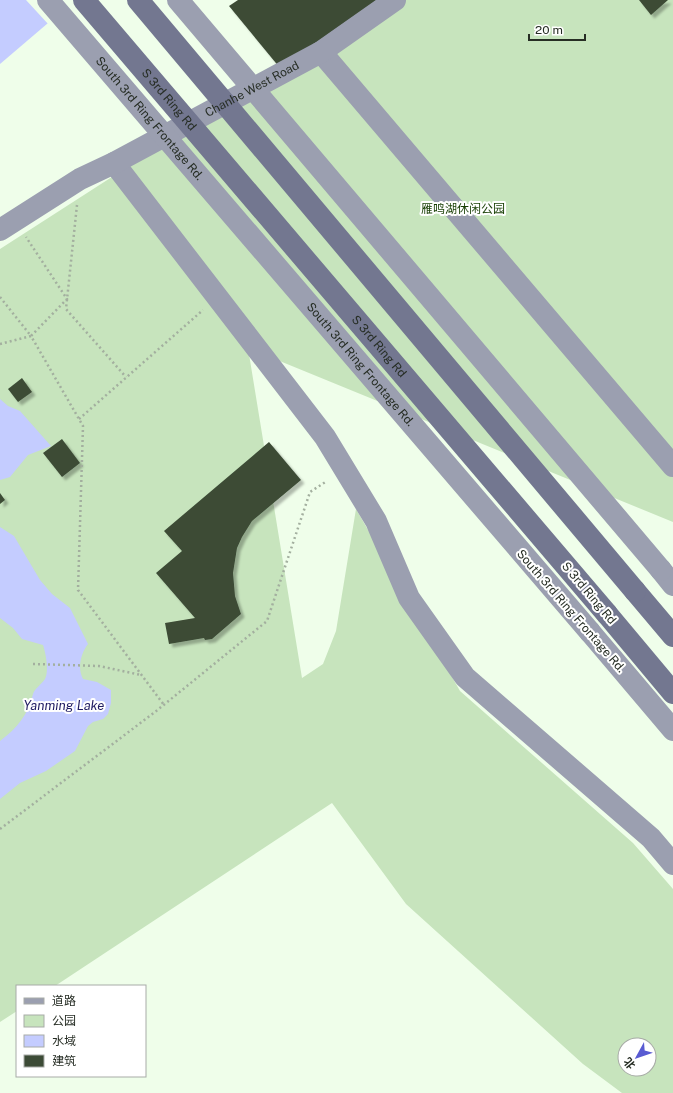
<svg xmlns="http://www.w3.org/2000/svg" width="673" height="1093" font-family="'Public Sans','Noto Sans SC',sans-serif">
  <defs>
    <filter id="shadow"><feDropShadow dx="3.5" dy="3.5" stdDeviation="1" flood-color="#0004"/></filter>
  </defs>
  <rect width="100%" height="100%" fill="#effeea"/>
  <path fill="#c7e4bd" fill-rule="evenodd" d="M 387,0 L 673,0 L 673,522 L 248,348 L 302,678 L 323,664 L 336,631 L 356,509 L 460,691 L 633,843 L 673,889 L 673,1093 L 622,1093 L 583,1064 L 406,904 L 332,803 L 55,986 L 17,986 L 17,1011 L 0,1022 L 0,249 ZM 625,1045 L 649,1045 L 649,1069 L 625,1069 Z"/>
  <g fill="#c4ccff">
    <polygon points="0,0 75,0 0,64"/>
    <polygon points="0,399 8,406 20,411 51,446 28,455 10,477 0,480"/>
    <path d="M 0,527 L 14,536 L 40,580 L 52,594 L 70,608 L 88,644 C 81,653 77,668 83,679 L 97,682 L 111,690 L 111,703 L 108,714 L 103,719 L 93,722 L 88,726 L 75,751 L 46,771 L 20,783 L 0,799 L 0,741 C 17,728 28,715 33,694 C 35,688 42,684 45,679 C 49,671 46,654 43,645 L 22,639 L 13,628 L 0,618 Z"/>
  </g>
  <polygon fill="#effeea" points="26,0 77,0 49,25"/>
  <g fill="#3c4b36" filter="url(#shadow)">
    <polygon points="238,0 377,0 280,68 229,6"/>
    <polygon points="639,0 668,0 651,15"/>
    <polygon points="22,378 32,392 18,402 8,389"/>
    <polygon points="62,439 80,463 62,477 43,453"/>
    <polygon points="269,442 301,480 252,521 242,537 237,548 233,573 235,596 241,614 212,639 205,640 204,638 169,644 165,623 195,618 156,573 182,551 164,531"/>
    <polygon points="0,493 5,500 0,504"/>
  </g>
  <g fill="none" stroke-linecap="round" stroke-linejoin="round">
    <g stroke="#a3af9f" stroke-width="2.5" stroke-dasharray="2 3" stroke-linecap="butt">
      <polyline points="77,205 66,309 126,377"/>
      <polyline points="0,297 31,336 67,299 26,237"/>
      <polyline points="0,344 31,336 83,426 78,590 164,705"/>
      <polyline points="79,419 203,310"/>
      <polyline points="33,664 99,666 141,675"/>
      <polyline points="0,829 155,712 267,621 310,492 327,481"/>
    </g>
    <g stroke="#9b9fb0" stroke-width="22">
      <polyline points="321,52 673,466"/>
      <polyline points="114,163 325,437 376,521 409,598 465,677 651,838 673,864"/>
      <path id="s1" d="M 0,230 L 80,179 L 114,163 L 321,52 L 395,0"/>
      <polyline points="661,570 673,585"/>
      <polyline points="590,632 673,730"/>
    </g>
    <g stroke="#737790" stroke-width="22">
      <polyline points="635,591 673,636"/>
      <polyline points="607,614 673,693"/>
    </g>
    <g stroke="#9b9fb0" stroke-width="22">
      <path id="s2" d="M 48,0 L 590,632"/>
      <polyline points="178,0 661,570"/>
    </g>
    <g stroke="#737790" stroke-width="22">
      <path id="s3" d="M 84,0 L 607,614"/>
      <polyline points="138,0 635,591"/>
    </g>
  </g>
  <g text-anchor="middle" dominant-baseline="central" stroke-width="4" stroke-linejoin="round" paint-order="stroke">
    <g font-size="12" fill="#262d24" stroke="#fff">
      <text stroke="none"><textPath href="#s1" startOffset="289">Chanhe West Road</textPath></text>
      <text stroke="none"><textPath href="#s3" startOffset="131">S 3rd Ring Rd</textPath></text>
      <text stroke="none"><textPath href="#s2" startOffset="156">South 3rd Ring Frontage Rd.</textPath></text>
      <text stroke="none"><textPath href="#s3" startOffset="455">S 3rd Ring Rd</textPath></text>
      <text stroke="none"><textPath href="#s2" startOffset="480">South 3rd Ring Frontage Rd.</textPath></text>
      <text transform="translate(589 593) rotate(50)">S 3rd Ring Rd</text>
      <text transform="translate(571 611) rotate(49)">South 3rd Ring Frontage Rd.</text>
    </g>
    <g font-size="12" fill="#173e03" stroke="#fff">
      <text x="463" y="209">雁鸣湖休闲公园</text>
    </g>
    <g font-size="13" font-style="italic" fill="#201c62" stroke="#fff">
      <text x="64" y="705">Yanming Lake</text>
    </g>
  </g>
  <rect x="16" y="985" width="130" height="92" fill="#ffffff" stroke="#a8aba7"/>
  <rect x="24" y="998" width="20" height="6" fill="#9b9fb0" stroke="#a8aba7"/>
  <text x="52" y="1005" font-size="12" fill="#262d24">道路</text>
  <rect x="24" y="1015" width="20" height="12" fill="#c7e4bd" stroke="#a8aba7"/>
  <text x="52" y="1025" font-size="12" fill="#262d24">公园</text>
  <rect x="24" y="1035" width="20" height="12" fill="#c4ccff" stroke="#a8aba7"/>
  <text x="52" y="1045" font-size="12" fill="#262d24">水域</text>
  <rect x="24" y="1055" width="20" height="12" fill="#3c4b36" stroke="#a8aba7"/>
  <text x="52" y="1065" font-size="12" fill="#262d24">建筑</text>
  <g transform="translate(637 1057) rotate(230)"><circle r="19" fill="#ffffff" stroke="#a8aba7"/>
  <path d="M0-3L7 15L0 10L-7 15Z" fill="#595bd2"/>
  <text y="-6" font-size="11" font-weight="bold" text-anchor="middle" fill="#262d24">北</text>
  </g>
  <path d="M529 34v6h56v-6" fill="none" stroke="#262d24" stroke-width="2"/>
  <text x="535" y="34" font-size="12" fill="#262d24" stroke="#ffffff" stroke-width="3" paint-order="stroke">20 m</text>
</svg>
